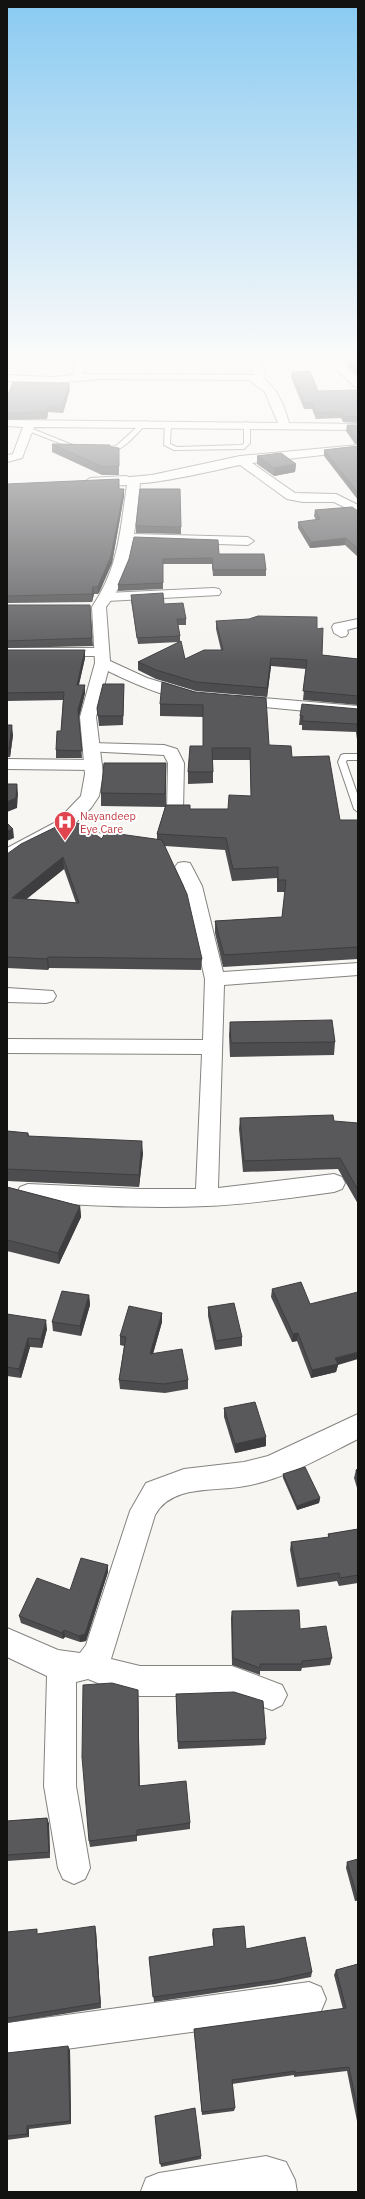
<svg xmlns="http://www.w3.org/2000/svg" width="365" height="2199" font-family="'IBM Plex Sans',sans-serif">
  <rect width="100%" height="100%" fill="#f8f6f3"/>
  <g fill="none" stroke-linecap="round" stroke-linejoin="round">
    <g stroke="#848380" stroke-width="2">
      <g id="lane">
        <path d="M 144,421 L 146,422 L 146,424 C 136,434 118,459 102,449 L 116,446 Z"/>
        <polygon points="168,422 171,424 170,444 177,447 242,445 244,443 244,424 247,422 250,424 250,443 244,449 174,450 164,445 165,424"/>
        <polygon points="26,428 30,428 80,448 75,449 26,430"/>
        <polygon points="344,754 358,754 358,760 347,760 346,762 358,796 358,812 354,809 338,762 341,755"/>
        <polygon points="82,829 119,838 121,840 116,843 79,834 79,830"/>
      </g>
    </g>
    <g stroke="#848380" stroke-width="2">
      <g id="street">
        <path d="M 7,356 L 74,357 L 85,363 L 83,374 L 254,375 L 249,356 L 259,356 L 265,373 L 263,378 C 278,389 284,406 289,423 L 358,424 L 358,430 L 34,427 L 22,458 L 7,462 L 7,455 L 13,454 L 23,427 L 7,426 L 7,420 L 278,423 L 265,392 L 249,380 L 100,379 L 54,383 L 7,381 L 7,375 L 54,377 L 72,375 L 75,364 L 7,362 Z"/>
        <polygon points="322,356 333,356 358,378 358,387 354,386"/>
        <path d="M 358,445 L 358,451 L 252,463 L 295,493 L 336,494 L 358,505 L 358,514 L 334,502 L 303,502 L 287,499 L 240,465 C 224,468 131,491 124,481 L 130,477 L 152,475 L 240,456 Z"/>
        <polygon points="133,534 248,537 254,541 248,545 128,541 127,538"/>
        <polygon points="214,588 219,589 221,592 219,595 107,601 100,597 107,593"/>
        <polygon points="358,619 358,627 347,630 348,633 346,636 341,637 334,633 332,627 334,624"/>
        <polygon points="7,648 101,648 106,649 108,652 106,655 101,656 7,656"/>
        <polygon points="91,743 164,745 177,749 184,763 183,811 181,815 169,815 167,811 168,763 164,755 85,751 83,748 85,745"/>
        <polygon points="7,759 94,760 100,762 102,765 100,768 94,770 7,769"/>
        <path d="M 184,862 L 190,863 L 202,886 L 223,972 L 358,963 L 358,975 L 224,985 L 218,1188 L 334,1174 L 342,1177 L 345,1183 L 342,1189 L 334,1192 C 292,1198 250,1204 207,1206 C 147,1209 88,1205 28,1202 L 20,1199 L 17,1193 L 20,1187 L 28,1184 L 140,1189 L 196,1189 L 202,1054 L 7,1053 L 7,1039 L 203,1040 L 205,979 L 184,886 L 175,867 L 178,863 Z"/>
        <polygon points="7,988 53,991 56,996 53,1001 46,1003 7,1002"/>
        <path d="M 358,1414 L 358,1439 C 322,1457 285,1479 245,1486 C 215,1492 172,1484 155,1515 L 111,1659 L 140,1666 L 232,1666 L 282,1685 L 287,1695 L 282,1705 L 272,1710 L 232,1696 L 140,1696 L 120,1692 L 88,1679 L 76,1682 L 76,1786 L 90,1868 L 85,1879 L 74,1884 L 63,1879 L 58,1868 L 44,1786 L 47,1676 L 7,1657 L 7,1628 L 58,1650 L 80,1653 L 86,1645 L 130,1511 L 146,1483 L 184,1469 L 244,1462 L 268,1456 Z"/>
        <polygon points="309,1982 321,1987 326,1999 321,2011 309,2016 7,2057 7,2023"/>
        <polygon points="266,2156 286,2162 295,2180 297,2192 141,2191 146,2178 159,2173"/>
      </g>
    </g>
    <g stroke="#848380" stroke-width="2">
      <g id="secondary">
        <path d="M 126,476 L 138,480 L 140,483 C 135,525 134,573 106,607 L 110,661 L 147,678 L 196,693 L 198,696 L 196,699 C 178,704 126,680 108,671 L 96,717 L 103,774 L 99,796 L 91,808 L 68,830 L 7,861 L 7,848 L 56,822 L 81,796 L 85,774 L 80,717 L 95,663 L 92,607 C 119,567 120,531 127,485 L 90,486 L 84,482 L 90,478 Z"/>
        <polygon points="238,696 358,706 358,716 232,704 230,701 232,698"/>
      </g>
    </g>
    <use href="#lane" fill="#fff" fill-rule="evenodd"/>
    <use href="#street" fill="#fff" fill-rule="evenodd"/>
    <use href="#secondary" fill="#fff" fill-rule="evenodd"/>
  </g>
  <g fill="#4d4d4f" fill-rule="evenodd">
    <polygon points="358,358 358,376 346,364 347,359"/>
    <polygon points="292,372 318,391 358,390 358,423 343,422 341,418 316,419 312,409 304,409 291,377"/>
    <polygon points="70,389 63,413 48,412 47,419 7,420 7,393"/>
    <polygon points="347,425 358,425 358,444 355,444 346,431"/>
    <polygon points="52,444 119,448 119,475 102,475 52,452"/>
    <polygon points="358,446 358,500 324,456 324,450"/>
    <polygon points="257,456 296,464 295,472 274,476 257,464"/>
    <polygon points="7,484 124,489 124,496 112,563 100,591 98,594 94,594 92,602 7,603"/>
    <polygon points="315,510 358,511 358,557 345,545 310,548 298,528 298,522 316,520 314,516"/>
    <polygon points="136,526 181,527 181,534 136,533"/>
    <polygon points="219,554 266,570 266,576 213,576 212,564 163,564 163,589 118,591 118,585 129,559"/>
    <polygon points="131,595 164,604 186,619 186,625 178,625 180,636 180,642 185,659 221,650 216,629 216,621 317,629 322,655 358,659 358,705 303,700 306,669 271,666 267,697 196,691 156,679 138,670 138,662 179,642 138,644 131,601"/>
    <polygon points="7,605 90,605 93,646 7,648"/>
    <polygon points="7,650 85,650 85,658 79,685 85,693 79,717 82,758 56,758 56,750 61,731 63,700 7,701"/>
    <path d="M 195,692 L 269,745 L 292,757 L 340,820 L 358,820 L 358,959 L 223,967 L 215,933 L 215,921 L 282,917 L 285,892 L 277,892 L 277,878 L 232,881 L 225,850 L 165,846 L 202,959 L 201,970 L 49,968 L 48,970 L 7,968 L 7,854 L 102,839 L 157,840 L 157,834 L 165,807 L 101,806 L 101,793 L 166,763 L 166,805 L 190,809 L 228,809 L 251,796 L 250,760 L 212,760 L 213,772 L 213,783 L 188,784 L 188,772 L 203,746 L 203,717 L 160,716 L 160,704 ZM 64,869 L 76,903 L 26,899 Z"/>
    <polygon points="124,693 123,725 99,726 97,708"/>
    <polygon points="358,709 358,747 356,732 302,730 302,725 299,725 300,716"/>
    <polygon points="7,725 13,735 10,757 7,757"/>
    <polygon points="230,1022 335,1042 334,1055 230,1057 229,1035"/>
    <polygon points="240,1118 358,1123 358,1204 338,1169 243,1172 239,1129"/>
    <polygon points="7,1131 28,1133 29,1136 143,1153 139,1187 7,1181"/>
    <polygon points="7,1187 80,1206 81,1217 59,1264 7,1251"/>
    <polygon points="272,1289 338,1365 336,1372 311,1378 297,1341 292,1342 271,1297"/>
    <polygon points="89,1295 90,1305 81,1336 53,1331 52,1322"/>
    <polygon points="208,1307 242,1337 242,1346 215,1350 208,1316"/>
    <polygon points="162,1313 162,1322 153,1354 188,1380 188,1389 165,1393 120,1389 119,1380 124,1346 120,1345 120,1336"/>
    <polygon points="7,1314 47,1329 42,1348 30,1347 21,1378 7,1376"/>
    <polygon points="224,1408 266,1446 235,1453 224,1417"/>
    <polygon points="358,1469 358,1491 354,1478 356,1470"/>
    <polygon points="283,1474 320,1498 319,1503 297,1510 283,1478"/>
    <polygon points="358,1529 358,1583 339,1586 337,1581 297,1587 290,1550 291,1542 328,1538 328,1534"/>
    <polygon points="108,1565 108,1572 86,1641 80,1642 65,1637 63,1639 21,1623 19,1616 70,1590"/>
    <polygon points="232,1611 300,1629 332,1658 330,1665 302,1668 301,1671 260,1671 260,1675 232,1665 231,1618"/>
    <polygon points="138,1690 140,1786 190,1823 190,1829 137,1836 137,1841 90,1847 89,1841"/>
    <polygon points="176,1694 266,1739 265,1745 178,1749"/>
    <polygon points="47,1818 49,1824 50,1858 7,1861 7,1821"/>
    <polygon points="358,1859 358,1900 355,1901 346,1868 347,1862"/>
    <polygon points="213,1929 246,1949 312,1972 311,1977 275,1984 154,2002 149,1957 214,1947 212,1934"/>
    <polygon points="96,1931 101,2008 7,2023 7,1932 39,1934"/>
    <polygon points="358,1964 358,2126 347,2071 294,2077 294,2075 232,2084 235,2108 234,2111 202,2115 194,2029 343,2009 334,1975 336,1970"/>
    <polygon points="70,2050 71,2124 29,2129 29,2137 7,2140 7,2053"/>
    <polygon points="155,2116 201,2156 201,2159 161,2167"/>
  </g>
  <g fill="#3e3e40">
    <polygon points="69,383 70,389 63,413 63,406"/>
    <polygon points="48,406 48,412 47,419 47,412"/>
    <polygon points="296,464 295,472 274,476 274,468"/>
    <polygon points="124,489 124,496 112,563 98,594 98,587"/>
    <polygon points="346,538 345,545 310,548 311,542"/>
    <polygon points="93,587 94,594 92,602 92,594"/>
    <polygon points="85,650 85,658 77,692 77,685"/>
    <polygon points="271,658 271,666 267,697 267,688"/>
    <polygon points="85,685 85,693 79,717 78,710"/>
    <polygon points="12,725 13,735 10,757 9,748"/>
    <polygon points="17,784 18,794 17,808 7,812 7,802"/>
    <polygon points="13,829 14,838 7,841 7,831"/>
    <polygon points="63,857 64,869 13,910 12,898"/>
    <polygon points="48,957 49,968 48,970 47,959"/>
    <polygon points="142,1141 143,1153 139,1187 139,1175"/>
    <polygon points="80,1206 81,1217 59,1264 58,1253"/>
    <polygon points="89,1295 90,1305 81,1336 80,1326"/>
    <polygon points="162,1313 162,1322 150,1364 150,1354"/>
    <polygon points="46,1320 47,1329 42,1348 41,1339"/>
    <polygon points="298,1333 297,1341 292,1342 293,1334"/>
    <polygon points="28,1338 30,1347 21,1378 19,1369"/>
    <polygon points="358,1352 358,1359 338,1365 336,1372 311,1378 312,1370 335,1358"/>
    <polygon points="266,1437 266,1446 235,1453 235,1444"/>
    <polygon points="320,1498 319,1503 297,1510 297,1506"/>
    <polygon points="108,1565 108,1572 86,1641 80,1642 79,1636"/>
    <polygon points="64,1630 65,1637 63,1639 62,1633"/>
    <polygon points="47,1818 49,1824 50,1858 49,1852"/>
    <polygon points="358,1895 358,1900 355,1901 357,1896"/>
    <polygon points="95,1926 96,1931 101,2008 100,2003"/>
    <polygon points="68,2046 70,2050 71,2124 70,2121"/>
    <polygon points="27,2126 29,2129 29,2137 27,2134"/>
  </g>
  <g fill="#59595c" stroke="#3e3e40" fill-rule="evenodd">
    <polygon points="358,358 358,370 347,359"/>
    <polygon points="310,371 318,391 358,390 358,417 343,416 342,412 316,413 312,403 305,403 292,372"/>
    <polygon points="13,382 69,383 63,406 48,406 47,412 7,413 7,393 9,393"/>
    <polygon points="347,425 358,425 358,438 355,438"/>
    <polygon points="52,444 110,445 111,447 119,448 119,466 102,467"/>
    <polygon points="358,446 358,493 324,450"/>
    <polygon points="281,453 296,464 274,468 257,456"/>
    <polygon points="119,479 119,489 124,489 111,556 99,584 98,587 93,587 92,594 7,596 7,484"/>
    <polygon points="140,489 180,489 181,527 136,526"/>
    <polygon points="352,507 358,511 358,549 346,538 311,542 298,522 320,519 315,510"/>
    <polygon points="134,537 218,540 219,554 264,554 266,570 213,570 212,558 163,559 163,583 118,585 129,559"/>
    <polygon points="163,593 164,604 183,603 186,619 177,619 180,636 137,638 131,595"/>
    <polygon points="7,605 90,605 92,638 7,641"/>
    <polygon points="258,616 317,617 317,629 323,628 322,655 358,659 358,696 303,691 307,660 271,658 267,688 196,682 156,670 138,662 181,641 185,659 204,650 223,650 216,621 249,619"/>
    <polygon points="7,650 85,650 77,685 85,685 78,710 82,751 56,750 57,731 61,731 64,692 7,693"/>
    <polygon points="162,682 195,692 266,698 269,745 291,746 292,757 329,756 340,820 358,820 358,947 224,955 215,921 282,917 286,880 278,880 278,867 233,869 226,838 157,834 166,805 190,805 190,809 228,809 229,795 251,796 250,748 212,748 213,772 188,772 190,746 203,746 203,705 160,704"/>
    <polygon points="103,684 124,684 123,716 98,716 97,708"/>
    <polygon points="302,704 358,709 358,733 357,724 302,721 303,716 300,716"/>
    <polygon points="7,725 12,725 9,748 7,748"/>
    <polygon points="104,763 166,763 165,794 101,793"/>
    <polygon points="7,784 17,784 16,798 7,802"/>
    <path d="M 68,821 L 80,824 L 102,839 L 105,832 L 162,840 L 187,894 L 202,959 L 48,957 L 47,959 L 7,957 L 7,854 L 21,844 ZM 63,857 L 79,903 L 12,898 Z"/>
    <polygon points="7,823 13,829 7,831"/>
    <polygon points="332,1020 335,1042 231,1043 230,1022"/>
    <polygon points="333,1115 334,1121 358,1123 358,1190 340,1158 244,1161 240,1118"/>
    <polygon points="7,1131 28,1133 28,1136 142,1141 139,1175 7,1169"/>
    <polygon points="7,1187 80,1206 58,1253 7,1240"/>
    <polygon points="301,1282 310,1304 358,1292 358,1352 335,1358 338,1364 312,1370 298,1333 293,1334 272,1289"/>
    <polygon points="62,1291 89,1295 80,1326 52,1322"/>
    <polygon points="234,1303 242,1337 216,1341 208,1307"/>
    <polygon points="129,1306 162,1313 150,1354 182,1349 188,1380 164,1384 119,1380 126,1337 120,1336"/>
    <polygon points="7,1314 46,1320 41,1339 28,1338 19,1369 7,1367"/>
    <polygon points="255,1402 266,1437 235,1444 224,1408"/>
    <polygon points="305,1467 320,1498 297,1506 283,1474"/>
    <polygon points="358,1469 358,1477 356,1470"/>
    <polygon points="358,1529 358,1575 340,1578 339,1573 299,1579 291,1542 329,1537 328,1534"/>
    <polygon points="81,1558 108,1565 85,1634 79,1636 64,1630 62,1633 19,1616 37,1578 70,1590"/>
    <polygon points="299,1610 300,1629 326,1626 332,1658 302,1661 302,1664 260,1664 260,1668 233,1658 232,1611"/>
    <polygon points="112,1683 138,1690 139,1786 186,1781 190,1823 137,1830 137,1835 89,1841 82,1757 83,1685"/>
    <polygon points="234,1692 263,1701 266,1739 178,1742 176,1694"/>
    <polygon points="47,1818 49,1852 7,1855 7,1821"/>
    <polygon points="358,1859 358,1895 357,1896 347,1862"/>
    <polygon points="95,1926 100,2003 7,2018 7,1932 37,1929 37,1934"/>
    <polygon points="244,1926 246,1949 305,1937 312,1972 276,1980 153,1997 149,1957 214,1946 213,1929"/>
    <polygon points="358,1964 358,2112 349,2067 295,2073 295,2071 232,2080 235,2108 202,2112 194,2029 346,2008 336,1970"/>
    <polygon points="68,2046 70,2121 27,2126 27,2134 7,2136 7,2053"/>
    <polygon points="195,2108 201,2156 160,2164 155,2116"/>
  </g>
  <linearGradient id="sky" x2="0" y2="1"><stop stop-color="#89caf1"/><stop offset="0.54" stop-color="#fcfbfa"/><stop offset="1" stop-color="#fcfbfa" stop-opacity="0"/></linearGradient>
  <rect width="365" height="664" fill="url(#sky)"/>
  <defs>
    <g id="hospital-pin" transform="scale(1.15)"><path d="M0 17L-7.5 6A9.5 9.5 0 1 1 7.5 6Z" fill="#e0444e" stroke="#fff"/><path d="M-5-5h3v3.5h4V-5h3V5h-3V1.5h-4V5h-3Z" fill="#fff"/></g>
  </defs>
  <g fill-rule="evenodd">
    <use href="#hospital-pin" x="65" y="822"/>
  </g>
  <g text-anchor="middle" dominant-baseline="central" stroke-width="4" stroke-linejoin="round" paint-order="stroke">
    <g font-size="11" fill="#be3a42" stroke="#fff" text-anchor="start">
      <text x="80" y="816">Nayandeep<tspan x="80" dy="13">Eye Care</tspan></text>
    </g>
  </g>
  <rect width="365" height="2199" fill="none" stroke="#121211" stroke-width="16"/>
</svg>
